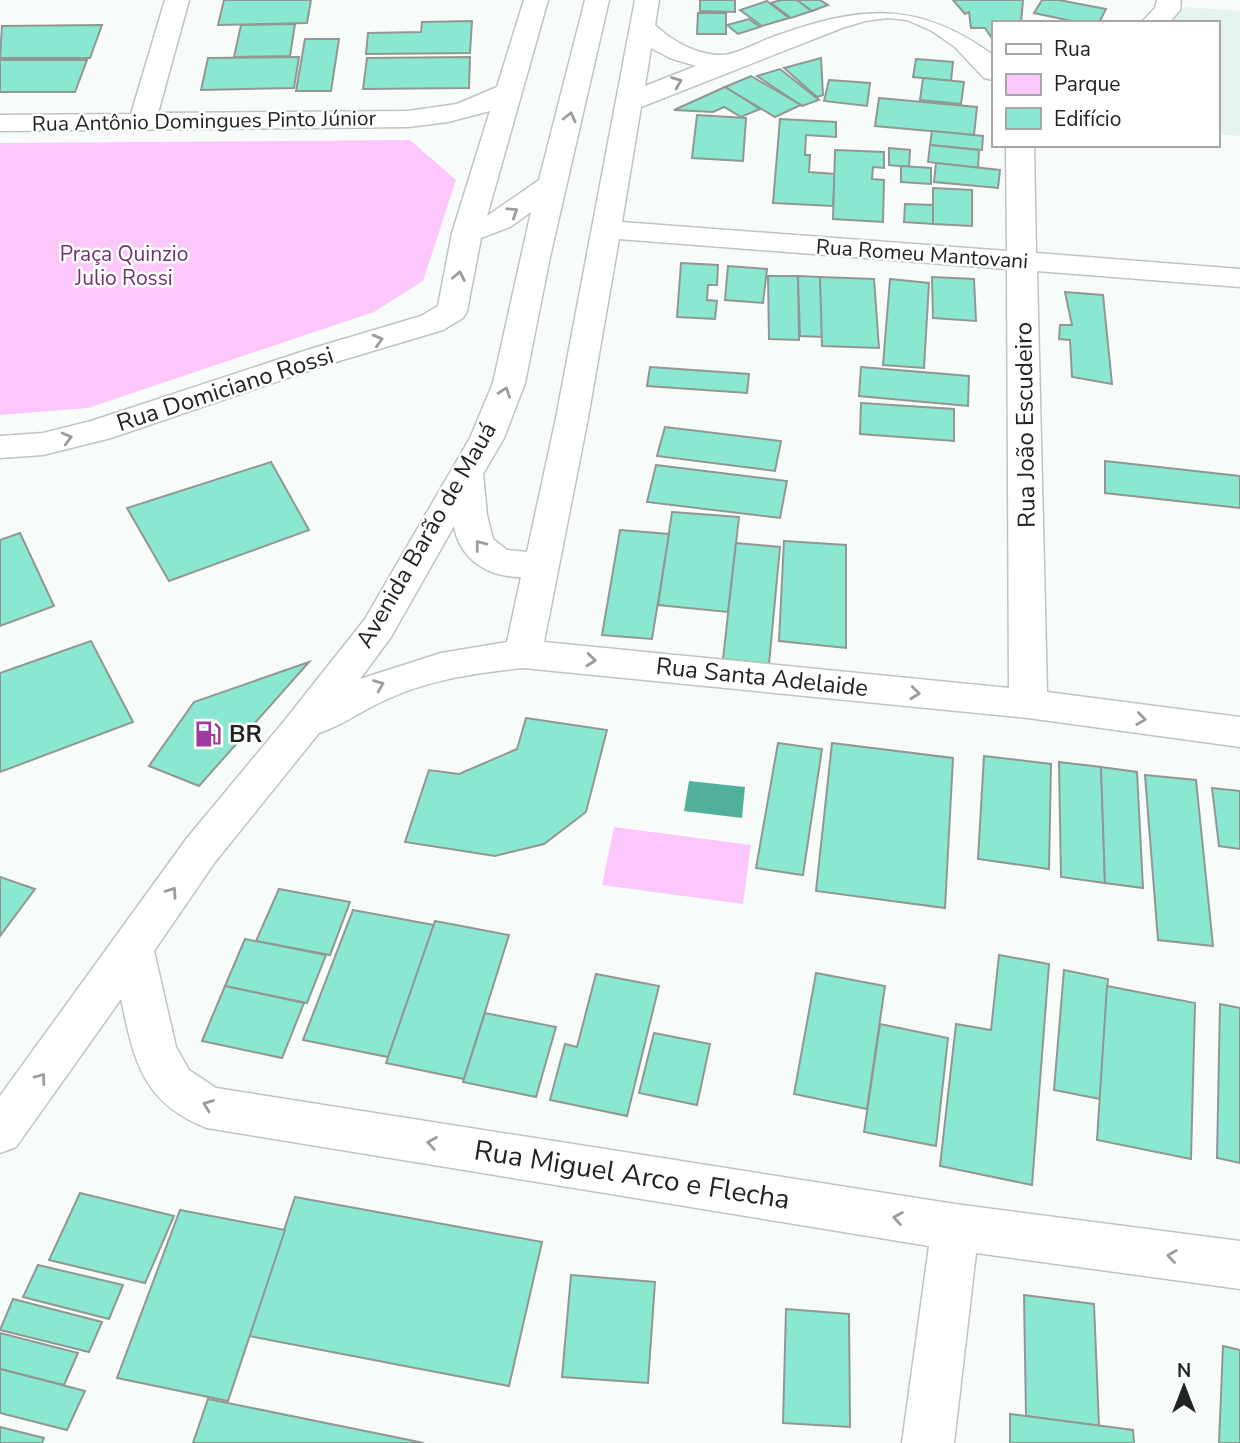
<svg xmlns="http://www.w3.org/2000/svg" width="1240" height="1443" font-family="'Nunito Sans',sans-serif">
  <rect width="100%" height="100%" fill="#f7fcfb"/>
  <polygon fill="#e5f3ef" points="1184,7 1240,11 1240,136 1217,134 1217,23 1171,23"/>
  <g fill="#fcc8fb">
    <polygon points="410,140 456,180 423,281 374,312 88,408 0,415 0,143"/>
    <polygon points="614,827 751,845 743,904 602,885"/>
  </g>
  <polygon fill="#51b099" points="689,781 745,787 742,818 684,811"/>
  <g fill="#8be8d0" stroke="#929795" stroke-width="2">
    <polygon points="224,0 311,0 307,23 218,25"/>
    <polygon points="700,0 735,0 735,12 700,11"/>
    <polygon points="781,0 797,0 812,11 791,18 771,3"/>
    <polygon points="797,0 820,0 828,5 812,11"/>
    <polygon points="953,0 1023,0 1021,23 993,23 993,40 985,28 971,28 969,12 965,14"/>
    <polygon points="1042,0 1059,0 1106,9 1099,23 1081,23 1034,13"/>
    <polygon points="767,1 789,18 762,26 740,10"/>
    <polygon points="698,13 726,13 726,34 697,34"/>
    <polygon points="749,19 760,27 738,34 727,25"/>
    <polygon points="472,21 470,53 366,54 368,33 421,32 422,22"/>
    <polygon points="295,24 290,56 234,57 241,25"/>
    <polygon points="102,25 90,58 0,58 2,26"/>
    <polygon points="305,39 339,39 331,91 296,91"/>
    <polygon points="299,57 294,88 201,90 208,58"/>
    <polygon points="470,57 469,88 363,89 367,58"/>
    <polygon points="821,58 823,95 817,97 784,68"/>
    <polygon points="916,59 953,62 951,81 913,77"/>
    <polygon points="0,60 87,60 75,92 0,92"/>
    <polygon points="780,69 819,100 802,106 757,76"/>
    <polygon points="751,76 801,105 775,117 725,87"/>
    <polygon points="923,78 964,82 961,104 920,100"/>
    <polygon points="829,80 870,83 867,106 824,101"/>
    <polygon points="725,87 760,109 741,117 724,107 713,112 674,110"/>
    <polygon points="879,98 977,107 974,135 875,126"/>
    <polygon points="697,115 746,118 743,161 692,158"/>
    <polygon points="780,119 836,122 836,137 806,135 805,155 810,155 809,172 835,174 833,206 773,203"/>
    <polygon points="932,131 983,136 982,150 930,145"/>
    <polygon points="930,145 979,150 978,168 928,162"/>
    <polygon points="889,148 910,150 909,167 889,165"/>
    <polygon points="835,150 884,152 884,168 873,167 872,179 884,180 883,222 833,219"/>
    <polygon points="936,163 1000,170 998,188 934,182"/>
    <polygon points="901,166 931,168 931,184 901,182"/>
    <polygon points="933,188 972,190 972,226 933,224"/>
    <polygon points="905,204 933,205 933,224 904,222"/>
    <polygon points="681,263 718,265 717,285 708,285 707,300 717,301 715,319 677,317"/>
    <polygon points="728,266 767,269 763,303 725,300"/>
    <polygon points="768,276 798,276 799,340 769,339"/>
    <polygon points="798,276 820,277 823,337 800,336"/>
    <polygon points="820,277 874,279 879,348 822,346"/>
    <polygon points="932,277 974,279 976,321 933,318"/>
    <polygon points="890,279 929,283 924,368 883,365"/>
    <polygon points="1065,292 1103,295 1112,384 1072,377 1070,340 1059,339 1060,325 1072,325"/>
    <polygon points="650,367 749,374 747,393 647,386"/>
    <polygon points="861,367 969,376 968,406 859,396"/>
    <polygon points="861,403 954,409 954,441 860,434"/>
    <polygon points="665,427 781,441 775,471 657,456"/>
    <polygon points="1105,461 1240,476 1240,508 1105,493"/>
    <polygon points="271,462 309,530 169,581 127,508"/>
    <polygon points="656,465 787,481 780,518 647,502"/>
    <polygon points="672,512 739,517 728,612 658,605"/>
    <polygon points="620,530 669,534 652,639 602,635"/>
    <polygon points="20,533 54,606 0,626 0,540"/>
    <polygon points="784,541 846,545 846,648 779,641"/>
    <polygon points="736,543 780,547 769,664 723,659"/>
    <polygon points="91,641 133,722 0,772 0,673"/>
    <polygon points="309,662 199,786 149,766 194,702"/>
    <polygon points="526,718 607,730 586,812 544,844 495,856 405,842 429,770 459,774 517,749"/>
    <polygon points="778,743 822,749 803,875 756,868"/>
    <polygon points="832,743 953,758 945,908 816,891"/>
    <polygon points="984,756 1051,764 1049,869 978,859"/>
    <polygon points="1059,762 1101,767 1105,883 1061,877"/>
    <polygon points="1101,767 1137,772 1143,888 1105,883"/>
    <polygon points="1145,775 1196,780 1213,946 1158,940"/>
    <polygon points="1212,788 1240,791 1240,849 1219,846"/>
    <polygon points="0,877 35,889 0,936"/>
    <polygon points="279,889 350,902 330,955 256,941"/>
    <polygon points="353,910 434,925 388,1057 303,1040"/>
    <polygon points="435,921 509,935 464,1079 386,1063"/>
    <polygon points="245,939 326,955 307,1003 225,986"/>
    <polygon points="999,955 1049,964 1032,1185 940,1166 956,1024 991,1030"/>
    <polygon points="1064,970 1108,979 1100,1099 1054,1090"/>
    <polygon points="816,973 885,986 867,1109 794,1094"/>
    <polygon points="596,974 659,986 627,1116 550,1100 565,1044 577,1047"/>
    <polygon points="225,986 304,1003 282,1058 202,1041"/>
    <polygon points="1107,986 1195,1003 1191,1159 1097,1140"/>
    <polygon points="1220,1004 1240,1008 1240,1163 1217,1158"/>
    <polygon points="485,1013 556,1027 536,1097 463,1082"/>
    <polygon points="880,1024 948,1038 936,1146 864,1132"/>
    <polygon points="654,1033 710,1044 697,1105 639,1093"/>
    <polygon points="80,1193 174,1216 145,1283 49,1260"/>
    <polygon points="295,1197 542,1242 509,1386 249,1336"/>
    <polygon points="180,1210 285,1230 228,1401 117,1378"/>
    <polygon points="38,1265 123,1285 109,1319 23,1297"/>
    <polygon points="571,1275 655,1282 648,1383 562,1377"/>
    <polygon points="1024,1295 1094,1304 1099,1426 1026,1416"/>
    <polygon points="13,1299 102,1322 89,1352 0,1330"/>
    <polygon points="786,1309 849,1314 850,1427 783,1423"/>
    <polygon points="0,1333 78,1353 64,1385 0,1369"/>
    <polygon points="1223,1346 1240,1350 1240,1443 1219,1443"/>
    <polygon points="0,1369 85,1391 67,1430 0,1413"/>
    <polygon points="208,1399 424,1443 193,1443"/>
    <polygon points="1010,1414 1133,1430 1134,1443 1010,1443"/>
    <polygon points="0,1427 44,1438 42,1443 0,1443"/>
  </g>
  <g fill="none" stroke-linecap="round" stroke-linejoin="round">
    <g stroke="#bfc4c2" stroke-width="3">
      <g id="minor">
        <path d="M 165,0 L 189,0 L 158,113 L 408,111 L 457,104 L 497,87 L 524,0 L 548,0 L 487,216 L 539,180 L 585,0 L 609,0 L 550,257 L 525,383 L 504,438 L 483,474 L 487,515 L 493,539 L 507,550 L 527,552 L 556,418 L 635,0 L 659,0 L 655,25 C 672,41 698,56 723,55 C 738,54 758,42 773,37 C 861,5 918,0 993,55 L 993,80 L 984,78 L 955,47 L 932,31 L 907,20 L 888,18 L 865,21 L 842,28 L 641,107 L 622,222 L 1007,251 L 1006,145 L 1034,145 L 1036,253 L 1240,269 L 1240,287 L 1037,271 L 1047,692 L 1240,717 L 1240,747 L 1028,718 L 523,668 C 474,673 426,680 381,702 C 360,712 341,726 319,733 L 215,862 L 154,951 L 176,1047 L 189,1070 L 216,1088 L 955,1204 L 1240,1241 L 1240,1289 L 976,1253 L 954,1443 L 902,1443 L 929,1246 L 207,1128 C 142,1103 134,1060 121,999 L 16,1147 L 0,1153 L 0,1096 L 187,838 L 285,720 L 365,619 L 470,438 L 493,383 L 531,212 L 510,227 L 481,238 L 467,311 L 463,318 L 443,330 L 329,364 L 111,438 L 43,455 L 0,458 L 0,436 L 43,433 L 91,421 L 307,350 L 421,316 L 438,306 L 452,233 L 490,111 L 448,122 L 408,127 L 0,131 L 0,115 L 131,114 ZM 651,48 L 670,58 L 696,66 L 645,86 ZM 619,239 L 1007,269 L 1009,688 L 544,642 L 588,418 ZM 454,526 C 460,560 488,577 521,577 L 507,642 L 441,653 L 360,679 L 391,637 Z"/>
        <polygon points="1157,0 1181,0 1180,10 1169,23 1141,23 1155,8"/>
      </g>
    </g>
    <use href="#minor" fill="#fff" fill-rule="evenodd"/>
  </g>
  <defs><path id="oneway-chevron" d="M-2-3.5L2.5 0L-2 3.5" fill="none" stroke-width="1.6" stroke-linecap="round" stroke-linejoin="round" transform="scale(1.75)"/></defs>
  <g stroke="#9c9c9c">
    <use href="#oneway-chevron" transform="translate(677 82) rotate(-22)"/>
    <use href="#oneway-chevron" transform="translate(570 117) rotate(-77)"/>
    <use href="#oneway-chevron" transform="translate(513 212) rotate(-33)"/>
    <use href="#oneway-chevron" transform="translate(459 276) rotate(-79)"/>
    <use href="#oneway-chevron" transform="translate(378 340) rotate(-16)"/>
    <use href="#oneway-chevron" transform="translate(505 392) rotate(-70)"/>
    <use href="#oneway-chevron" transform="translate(67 438) rotate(-15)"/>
    <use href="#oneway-chevron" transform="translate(480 545) rotate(-127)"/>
    <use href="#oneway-chevron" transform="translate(591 660) rotate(6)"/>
    <use href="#oneway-chevron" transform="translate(379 685) rotate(-22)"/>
    <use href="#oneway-chevron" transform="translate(915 693) rotate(6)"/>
    <use href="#oneway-chevron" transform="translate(1141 719) rotate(8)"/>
    <use href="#oneway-chevron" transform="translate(172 892) rotate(-55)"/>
    <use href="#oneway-chevron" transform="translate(41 1078) rotate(-53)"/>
    <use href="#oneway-chevron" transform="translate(208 1105) rotate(-159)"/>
    <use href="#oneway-chevron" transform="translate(432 1143) rotate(-171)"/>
    <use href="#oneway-chevron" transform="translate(898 1218) rotate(-171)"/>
    <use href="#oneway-chevron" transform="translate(1172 1256) rotate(-172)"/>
  </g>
  <defs>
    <g id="fuel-bare" transform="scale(2.1)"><path d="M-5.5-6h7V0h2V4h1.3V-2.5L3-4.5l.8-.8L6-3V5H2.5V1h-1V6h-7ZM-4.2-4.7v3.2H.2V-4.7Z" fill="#9e3ba1" stroke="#fff" stroke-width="2.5" paint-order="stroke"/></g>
  </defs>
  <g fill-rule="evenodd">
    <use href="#fuel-bare" x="208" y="734"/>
  </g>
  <g text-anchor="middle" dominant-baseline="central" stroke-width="5" stroke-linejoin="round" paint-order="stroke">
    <g font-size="21" fill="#222423" stroke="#fff">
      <text transform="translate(204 121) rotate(-1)">Rua Antônio Domingues Pinto Júnior</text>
      <text transform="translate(922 254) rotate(4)">Rua Romeu Mantovani</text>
    </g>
    <g font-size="21" fill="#713172" stroke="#fff">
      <text x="124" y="254">Praça Quinzio<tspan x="124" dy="24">Julio Rossi</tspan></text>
    </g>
    <g font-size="24" fill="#222423" stroke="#fff">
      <text transform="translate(225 389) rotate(-18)">Rua Domiciano Rossi</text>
      <text transform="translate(1025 425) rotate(-91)">Rua João Escudeiro</text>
      <text transform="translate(426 535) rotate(-60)">Avenida Barão de Mauá</text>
      <text transform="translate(762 677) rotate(6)">Rua Santa Adelaide</text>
    </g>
    <g font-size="24" font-weight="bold" fill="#222423" stroke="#fff" text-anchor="start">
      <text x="229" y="734">BR</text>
    </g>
    <g font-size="28" fill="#222423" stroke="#fff">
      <text transform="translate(632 1175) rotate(9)">Rua Miguel Arco e Flecha</text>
    </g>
  </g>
  <rect x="992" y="21" width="228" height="126" fill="#ffffff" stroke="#a7a7a7" stroke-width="2"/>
  <rect x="1006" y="44" width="35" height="10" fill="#ffffff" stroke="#a7a7a7" stroke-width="2"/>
  <text x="1054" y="56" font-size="21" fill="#222423">Rua</text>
  <rect x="1006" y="74" width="35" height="21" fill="#fcc8fb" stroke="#a7a7a7" stroke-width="2"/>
  <text x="1054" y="91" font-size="21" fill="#222423">Parque</text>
  <rect x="1006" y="108" width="35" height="21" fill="#8be8d0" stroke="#a7a7a7" stroke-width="2"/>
  <text x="1054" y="126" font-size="21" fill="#222423">Edifício</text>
  <g transform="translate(1184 1387)" stroke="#ffffff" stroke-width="5" paint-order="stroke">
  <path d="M0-5L12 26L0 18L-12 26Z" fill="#222423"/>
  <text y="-10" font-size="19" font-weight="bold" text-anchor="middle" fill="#222423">N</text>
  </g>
</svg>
